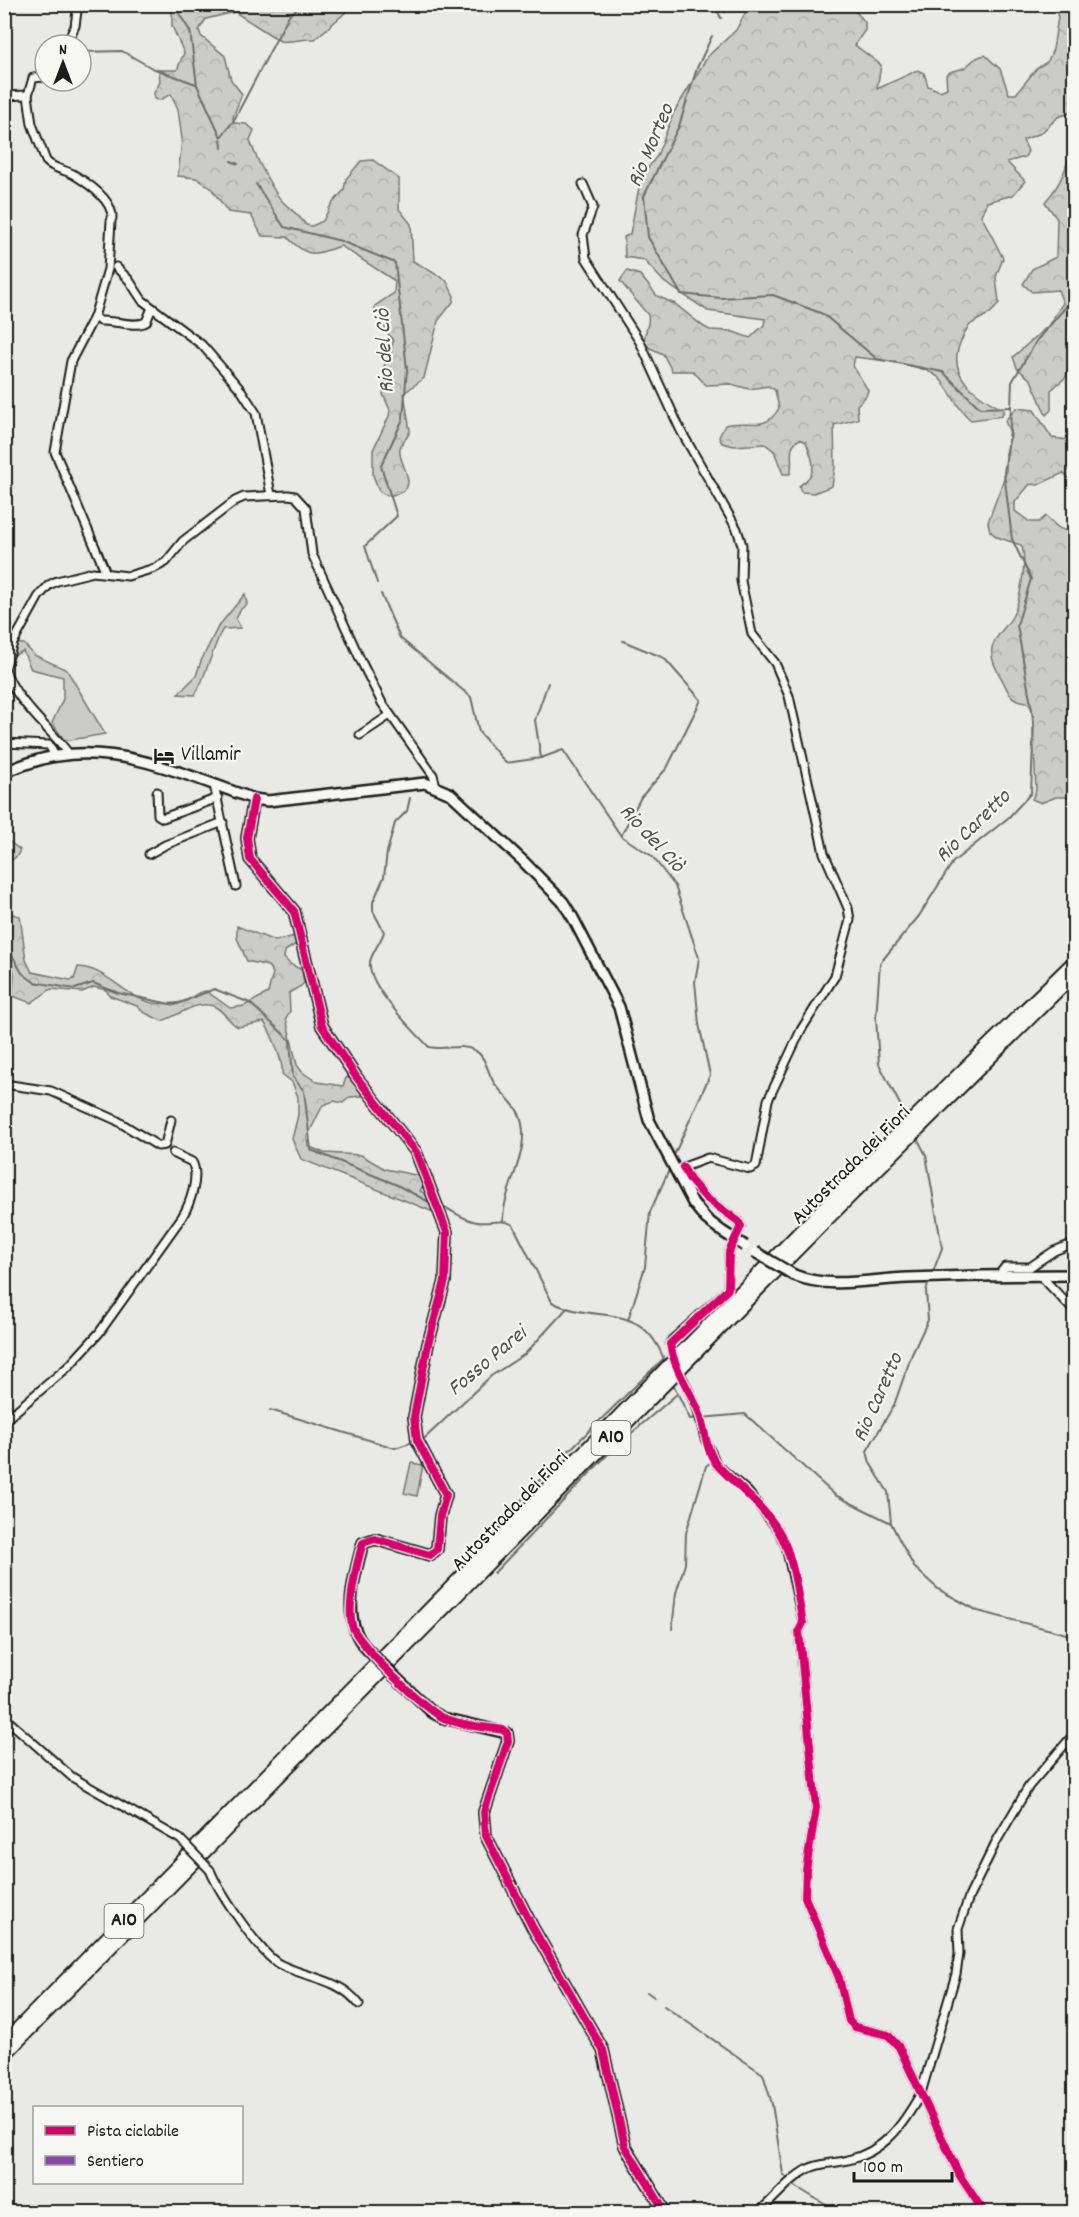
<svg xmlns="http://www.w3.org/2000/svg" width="1079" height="2217" font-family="Dekko,sans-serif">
  <defs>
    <pattern id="forest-crowns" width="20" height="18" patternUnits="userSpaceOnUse" patternTransform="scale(1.5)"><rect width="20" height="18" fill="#cbcbc7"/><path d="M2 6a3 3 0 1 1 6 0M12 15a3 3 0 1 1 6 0" fill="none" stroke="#aeaeaa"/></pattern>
  </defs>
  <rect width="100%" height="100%" fill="#e9e9e5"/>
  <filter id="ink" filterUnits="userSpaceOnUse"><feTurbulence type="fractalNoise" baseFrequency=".0167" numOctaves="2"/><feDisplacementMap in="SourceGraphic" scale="12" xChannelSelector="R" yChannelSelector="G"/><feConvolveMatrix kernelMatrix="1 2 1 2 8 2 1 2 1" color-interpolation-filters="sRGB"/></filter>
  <g filter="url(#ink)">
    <g fill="#cbcbc7" stroke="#747472" stroke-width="1.5">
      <polygon points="245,594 247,604 240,610 236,619 241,628 223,629 219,636 202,681 195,695 178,694 196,676 201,661 218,627"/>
      <polygon points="16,644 24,644 34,655 67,670 105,734 65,741 52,723 63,699 63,677 31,669 23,651 13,656"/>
      <polygon points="411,1463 423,1465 417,1496 404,1493"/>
    </g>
    <g fill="url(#forest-crowns)" stroke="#747472" stroke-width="1.5">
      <path d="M 205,5 L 354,5 L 315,39 C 304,38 288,43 280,41 L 235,12 L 206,19 L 199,30 L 201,36 L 225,56 L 231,80 L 242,94 L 233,117 L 234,123 L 246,124 L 254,130 L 250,140 C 254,154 273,192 283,202 C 291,210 299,215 306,225 L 312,226 L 323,221 L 331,205 L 344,190 L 346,179 L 361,161 L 373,160 L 399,179 L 399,209 L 411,224 L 413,261 L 446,280 L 454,296 L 453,302 L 438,321 L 424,378 L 404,393 L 410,431 C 408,438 402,441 400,448 C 396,463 425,489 392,495 C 387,496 384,495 379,491 L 373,475 L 373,450 L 389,416 L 390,410 L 383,394 L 383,368 L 391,353 L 393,341 L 375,312 L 375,306 L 394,293 L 395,281 L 341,246 C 313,254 310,260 287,237 L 262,236 L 251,215 L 228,212 L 211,188 L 196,178 L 178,176 L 182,139 L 178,109 L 171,94 L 160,100 L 155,99 L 154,93 L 160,82 L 159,70 L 177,70 L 184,53 L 172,26 L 172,5 Z"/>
      <path d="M 850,5 L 865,22 L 865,30 L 855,45 L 881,65 L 877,89 L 918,70 L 924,73 L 928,86 L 940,91 L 947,88 L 946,75 C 952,69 957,71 964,68 C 973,62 972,58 985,55 L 1000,69 L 1009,94 L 1016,94 L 1036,69 L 1048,61 L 1053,49 L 1058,17 L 1054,5 L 1074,5 L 1074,344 L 1066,377 L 1051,390 L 1051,410 L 1046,415 L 1031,380 L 1017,368 L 1013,357 L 1048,326 L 1063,303 L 1058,290 L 1032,292 L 1023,284 L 1032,269 L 1056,257 L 1057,219 L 1045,202 C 1067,178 1073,150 1074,118 L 1070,113 L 1058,117 L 1041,133 L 1023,140 L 1028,151 L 1025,157 L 1007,162 L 1025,181 L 1013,195 L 987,202 L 981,215 L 1003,258 L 996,277 L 999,303 C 988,319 982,315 970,325 C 966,329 964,335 961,341 C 945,376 977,396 1004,410 L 1002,416 L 971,420 C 957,409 952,393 940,379 C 927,364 877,360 855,357 L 853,366 L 868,390 L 866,396 L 857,405 L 858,419 L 834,425 L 835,467 L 832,486 L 814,493 L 801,492 L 799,486 C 819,473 814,462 806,442 L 800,439 C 785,446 795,461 790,474 L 783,474 L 774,451 L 765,444 L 734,446 L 722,443 L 719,437 L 725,425 C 748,418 765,434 779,408 L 775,390 L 768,386 L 749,389 L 731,384 L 706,385 L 693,371 L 672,371 L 663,354 L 646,346 C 641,334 651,326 648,315 L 620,281 L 627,271 L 640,275 L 657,296 L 675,304 L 704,327 L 710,330 L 731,331 L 750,338 L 764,325 L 765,319 L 708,311 L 664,282 L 644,260 L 625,257 L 624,237 L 630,234 L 641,177 L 657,156 L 674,112 L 708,56 L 736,30 L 749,6 Z"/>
      <path d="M 1016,408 L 1034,410 L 1052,438 L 1070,440 L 1074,447 L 1074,481 L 1063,473 L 1038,485 L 1030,484 L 1015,502 L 1015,511 L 1030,522 L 1039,522 L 1046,516 C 1055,525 1062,535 1074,528 L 1074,797 L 1056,797 L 1041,803 L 1032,799 L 1036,790 L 1032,708 L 1027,702 C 1013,701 1009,695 1004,683 C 998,672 990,661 992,648 C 995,635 1006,628 1012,617 C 1020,603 1028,559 1021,545 L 997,537 L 990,531 L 988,522 L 1006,473 L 1006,453 L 1011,435 L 1005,421 Z"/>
      <polygon points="5,838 20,850 17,856 5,865"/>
      <path d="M 5,912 L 20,916 L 26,960 L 32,972 L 70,980 L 74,979 L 78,967 C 107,968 126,998 153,1003 C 161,1004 179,1004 186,1001 C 193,997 198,991 206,991 L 230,1008 L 244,1006 L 268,993 L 273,973 L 268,966 L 247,961 L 237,938 L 237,926 L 275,941 L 295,936 L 296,944 L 285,951 L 284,958 L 290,964 L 302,970 L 304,983 L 301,986 L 289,993 L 290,1011 L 286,1018 L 297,1065 L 302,1072 L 317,1082 L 343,1086 L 346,1078 L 351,1077 L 363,1091 L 362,1096 L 350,1097 L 343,1103 L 334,1101 L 323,1105 L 307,1137 L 308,1146 L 324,1153 L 361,1155 L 385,1169 L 420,1176 L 424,1184 L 420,1191 L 432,1198 L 436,1213 L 301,1159 L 292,1139 L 298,1115 L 298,1097 L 292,1082 L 282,1074 C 284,1063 271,1032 264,1022 L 238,1027 C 230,1023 225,1013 217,1008 C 200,997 179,1016 162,1021 L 143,1012 L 137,1006 L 110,996 L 106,990 L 94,987 L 82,992 L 51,989 L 31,1003 L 13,996 L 14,973 L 5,940 Z"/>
    </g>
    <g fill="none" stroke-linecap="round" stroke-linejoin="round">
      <g stroke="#6d6d6c" stroke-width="2">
        <polyline points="173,4 190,31 197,85 221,137 222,148"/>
        <polyline points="714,4 721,18"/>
        <polyline points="725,12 731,4"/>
        <polyline points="712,36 697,68 679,126 644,196 648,237 681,294 721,298 773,295 823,314 877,359 943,372 980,408 1011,407"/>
        <polyline points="81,52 122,51 152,68 196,84"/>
        <polyline points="221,137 234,120 289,15 304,4"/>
        <polyline points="231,161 238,164"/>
        <polyline points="256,184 284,227 341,241 395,263 407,369 403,419 381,466 397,516 365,546 377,583"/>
        <polyline points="381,594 400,638 471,697 479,732 506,763 541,758 563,750 621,836 652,856 675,886 699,958 695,982 699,1024 710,1075 675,1153"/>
        <polyline points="541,758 535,720 548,683"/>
        <path d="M 410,798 L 407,811 L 395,823 L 387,852 L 384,877 L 373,902 L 373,911 L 384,932 C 381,942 372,952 370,962 C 367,986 413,1030 429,1047 C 444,1051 459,1043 474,1050 C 486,1056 487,1071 493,1081 C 500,1093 514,1102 519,1114 C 534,1150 503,1185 503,1221"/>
        <polyline points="621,836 641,797 667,768 701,700 664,658 623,641"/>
        <polyline points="4,941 22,973 34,982 75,989 93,983 118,993 175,1005 214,989 250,1003 290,1040 293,1077 304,1091 311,1150 395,1184 431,1203"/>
        <polyline points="907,1118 879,1064 876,1018 880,963 919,916 953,862 1008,818 1031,793 1034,722 1017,625 1031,579 1012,539 1004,473 1010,431 1012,382 1037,340 1070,302 1074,291"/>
        <polyline points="916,1136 926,1155 942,1248 933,1272"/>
        <path d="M 446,1208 C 457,1214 465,1220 477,1222 C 490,1224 502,1218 513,1225 L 552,1302 C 598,1326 641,1297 665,1362"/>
        <polyline points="929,1282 926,1291 928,1320 912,1354 894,1405 867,1451 870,1463 888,1492 891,1523 898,1537 914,1567 938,1589 978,1611 1074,1636"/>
        <polyline points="628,1320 645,1267 650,1212 669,1170"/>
        <polyline points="673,1384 690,1419 745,1414 835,1495 891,1523"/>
        <polyline points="270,1410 395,1448 410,1443"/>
        <polyline points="425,1438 491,1376 525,1354 568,1307"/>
        <polyline points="506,1517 547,1472 663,1359"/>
        <polyline points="494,1573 613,1449 677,1394"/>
        <polyline points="672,1629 676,1593 685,1564 686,1533 706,1466 712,1461"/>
        <polyline points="647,1992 654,1997"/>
        <polyline points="664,2006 763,2074 772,2104 783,2174 788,2179"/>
        <polyline points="795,2186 834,2210"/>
      </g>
      <g stroke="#1c1c1c" stroke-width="11">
        <g id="street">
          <polyline points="66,45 75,26 78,4"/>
          <polyline points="28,95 33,78 45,77"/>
          <path d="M 4,96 L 28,95 L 32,124 L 46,161 C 54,170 66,169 76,176 C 89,184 113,201 112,218"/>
          <polyline points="583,184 593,207 583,235 586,258 640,342 681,431 737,529 742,545 741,581 752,634 775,663 789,696 824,853 848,908 850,920 835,976 801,1030 768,1100 756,1166 750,1169 708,1158 676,1170"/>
          <polyline points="116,267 129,280 142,300 202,345 241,390 256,413 271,495"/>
          <path d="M 94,317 L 100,321 C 114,320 134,328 146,322 L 152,308"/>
          <polyline points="106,573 55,452 71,361 94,317 108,269 111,221"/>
          <polyline points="360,735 390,715"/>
          <polyline points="4,743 49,745 55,756"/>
          <path d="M 69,754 C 50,728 14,700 5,669 L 13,643 L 39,596 L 49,585 L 57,581 L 93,572 L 128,576 L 155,568 L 166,562 L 183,541 L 235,501 L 244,497 L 288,495 L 295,496 L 306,508 L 312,554 L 361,661 L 382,703 L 433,775 L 436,786"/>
          <polyline points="214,785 236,886"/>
          <polyline points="157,792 158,815 163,818 218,798"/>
          <polyline points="149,854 165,845 223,822"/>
          <polyline points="4,1084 51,1091 116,1120 158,1146 165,1145 171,1120"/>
          <polyline points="1040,1275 1074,1311"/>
          <polyline points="998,1276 1005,1267 1030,1267 1054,1251 1074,1243"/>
          <polyline points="673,1356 670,1344 672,1340 728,1289 729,1252 741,1226 738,1221 706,1198 690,1180 683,1167"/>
          <polyline points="681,1375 697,1408 705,1439 717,1465 748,1492 778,1530 786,1547 803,1623 799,1631 800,1642 816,1808 806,1870 805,1897 839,1978 849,2021 855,2027 888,2035 899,2047 960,2176 984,2212"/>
          <path d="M 4,1421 L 69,1366 L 99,1333 L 182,1217 C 190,1204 200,1177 192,1162 L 173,1153"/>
          <polyline points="4,1717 72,1777 180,1839"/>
          <path d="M 210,1870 C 219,1892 261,1956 281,1965 C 310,1979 338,1978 359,2004"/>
          <path d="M 759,2212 C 774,2199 790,2178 808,2169 C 821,2162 834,2164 848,2160 C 885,2151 903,2125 921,2093 L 956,1974 L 959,1954 L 958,1929 L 969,1897 L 996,1842 L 1029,1786 L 1074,1734"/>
        </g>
      </g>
      <g stroke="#1c1c1c" stroke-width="14">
        <g id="secondary">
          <path d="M 4,772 C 21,766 39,758 57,756 C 125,745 191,777 254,799 L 268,801 L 425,783 L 451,794 L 523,861 L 563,902 L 573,918 L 619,1007 L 649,1120 L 693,1203 L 706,1219 L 723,1232"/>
          <path d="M 254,799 L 247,838 L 250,859 L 294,911 L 322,1026 L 357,1078 L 416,1152 L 447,1232 L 445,1281 L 428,1344 L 414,1417 L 417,1440 L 446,1495 L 440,1516 L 437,1549 L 430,1555 L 375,1539 L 363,1543 C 354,1576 340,1622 367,1649"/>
          <path d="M 794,1275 C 831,1290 870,1279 908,1278 C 964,1276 1019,1275 1074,1275"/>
          <polyline points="395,1677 432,1712 443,1718 507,1733 508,1741 484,1812 486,1836 533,1928 603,2050 625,2146 665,2212"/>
        </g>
      </g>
      <g stroke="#1c1c1c" stroke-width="16">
        <g id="highway">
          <polyline points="4,2043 849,1182 1074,962"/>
          <polyline points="4,2055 822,1224 1074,974"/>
        </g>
      </g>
      <use href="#street" stroke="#f6f6f2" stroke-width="7"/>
      <use href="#secondary" stroke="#f6f6f2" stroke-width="9"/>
      <use href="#highway" stroke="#f6f6f2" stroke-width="12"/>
      <g stroke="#1c1c1c" stroke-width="11" stroke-linecap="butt">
        <polyline id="street-bridge" points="180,1839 210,1870"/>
      </g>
      <g stroke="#1c1c1c" stroke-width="14" stroke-linecap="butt">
        <g id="secondary-bridge">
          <polyline points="723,1232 745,1246"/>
          <polyline points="755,1252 794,1275"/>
          <polyline points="367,1649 395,1677"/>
        </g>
      </g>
      <use href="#street-bridge" stroke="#f6f6f2" stroke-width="7"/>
      <use href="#secondary-bridge" stroke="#f6f6f2" stroke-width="9"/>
      <polyline stroke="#8e44ad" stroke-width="6" stroke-dasharray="12 6" stroke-linecap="butt" points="723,5 723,4"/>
      <g stroke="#f6f6f2" stroke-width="11">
        <g id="cycleway">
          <path d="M 254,799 L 247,838 L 250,859 L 294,911 L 322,1026 L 357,1078 L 416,1152 L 447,1232 L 445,1281 L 428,1344 L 414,1417 L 417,1440 L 446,1495 L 440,1516 L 437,1549 L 430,1555 L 375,1539 L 363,1543 C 357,1562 347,1605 352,1625 C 356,1643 427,1712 444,1718 C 463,1726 484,1727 503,1730 L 507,1733 L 508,1741 L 484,1812 L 486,1836 L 533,1928 L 603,2050 L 625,2146 L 665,2212"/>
          <path d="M 683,1167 L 690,1180 L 706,1198 L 738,1221 L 741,1226 L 729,1252 L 728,1289 L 670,1344 C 674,1367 687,1387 697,1407 C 706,1426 704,1451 719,1467 C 739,1488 762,1505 778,1530 C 794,1556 797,1594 803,1623 L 799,1631 L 800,1642 L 816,1808 L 806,1870 L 805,1897 L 839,1978 L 849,2021 L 855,2027 L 888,2035 L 899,2047 L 960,2176 L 984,2212"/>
        </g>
      </g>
      <use href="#cycleway" stroke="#d6006c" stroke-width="8"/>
    </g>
  </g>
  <defs>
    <g id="hotel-bare" transform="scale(1.62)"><path d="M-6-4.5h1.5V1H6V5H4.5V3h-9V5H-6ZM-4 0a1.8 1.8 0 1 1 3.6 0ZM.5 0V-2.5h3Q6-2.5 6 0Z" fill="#1c1c1c" stroke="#f6f6f2" stroke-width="2.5" paint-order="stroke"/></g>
  </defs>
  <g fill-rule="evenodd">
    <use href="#hotel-bare" x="164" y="756"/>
  </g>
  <g text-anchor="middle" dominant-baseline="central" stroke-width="4.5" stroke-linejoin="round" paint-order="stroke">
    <g fill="#f6f6f2" stroke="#5d5d5c" stroke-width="1.5">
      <rect x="591.5" y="1421" width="39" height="34" rx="4.5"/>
      <rect x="104.5" y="1904" width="39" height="34" rx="4.5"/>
    </g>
    <g font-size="20" font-weight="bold" fill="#1c1c1c">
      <text x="611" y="1438">A10</text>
      <text x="124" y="1921">A10</text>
    </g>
    <g font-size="21" fill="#1c1c1c" stroke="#f6f6f2" text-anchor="start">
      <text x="181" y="756">Villamir</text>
    </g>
    <g font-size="21" fill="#1c1c1c" stroke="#f6f6f2">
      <text transform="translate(852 1166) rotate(-45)">Autostrada dei Fiori</text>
      <text transform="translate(511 1512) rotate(-46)">Autostrada dei Fiori</text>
    </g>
    <g font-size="22" font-style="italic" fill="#525251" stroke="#f6f6f2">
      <text transform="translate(652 146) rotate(-67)">Rio Morteo</text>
      <text transform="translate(386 351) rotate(-93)">Rio del Ciò</text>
      <text transform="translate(974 827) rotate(-44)">Rio Caretto</text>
      <text transform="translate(651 839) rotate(47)">Rio del Ciò</text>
      <text transform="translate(488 1362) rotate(-40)">Fosso Parei</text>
      <text transform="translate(879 1398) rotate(-66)">Rio Caretto</text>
    </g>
  </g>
  <rect width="1079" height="2217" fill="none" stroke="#f6f6f2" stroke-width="24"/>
  <rect x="12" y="12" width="1055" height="2193" fill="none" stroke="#1c1c1c" stroke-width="2" filter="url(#ink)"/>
  <rect x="33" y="2106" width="210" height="78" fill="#f6f6f2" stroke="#9f9f9c" stroke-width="1.5"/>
  <rect x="45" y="2126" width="30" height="9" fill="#d6006c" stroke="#9f9f9c" stroke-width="1.5"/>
  <text x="87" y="2136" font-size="18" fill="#1c1c1c">Pista ciclabile</text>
  <rect x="45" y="2156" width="30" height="9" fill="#8e44ad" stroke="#9f9f9c" stroke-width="1.5"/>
  <text x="87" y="2166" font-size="18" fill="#1c1c1c">Sentiero</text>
  <g transform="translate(63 63)"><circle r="28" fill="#f6f6f2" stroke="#9f9f9c" stroke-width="1.5"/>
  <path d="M0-4.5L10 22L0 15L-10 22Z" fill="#1c1c1c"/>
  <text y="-9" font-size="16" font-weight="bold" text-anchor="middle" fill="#1c1c1c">N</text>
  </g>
  <path d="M854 2172v9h98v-9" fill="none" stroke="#1c1c1c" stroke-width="3"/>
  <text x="863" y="2172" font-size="18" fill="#1c1c1c" stroke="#f6f6f2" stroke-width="4.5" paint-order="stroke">100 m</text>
</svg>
